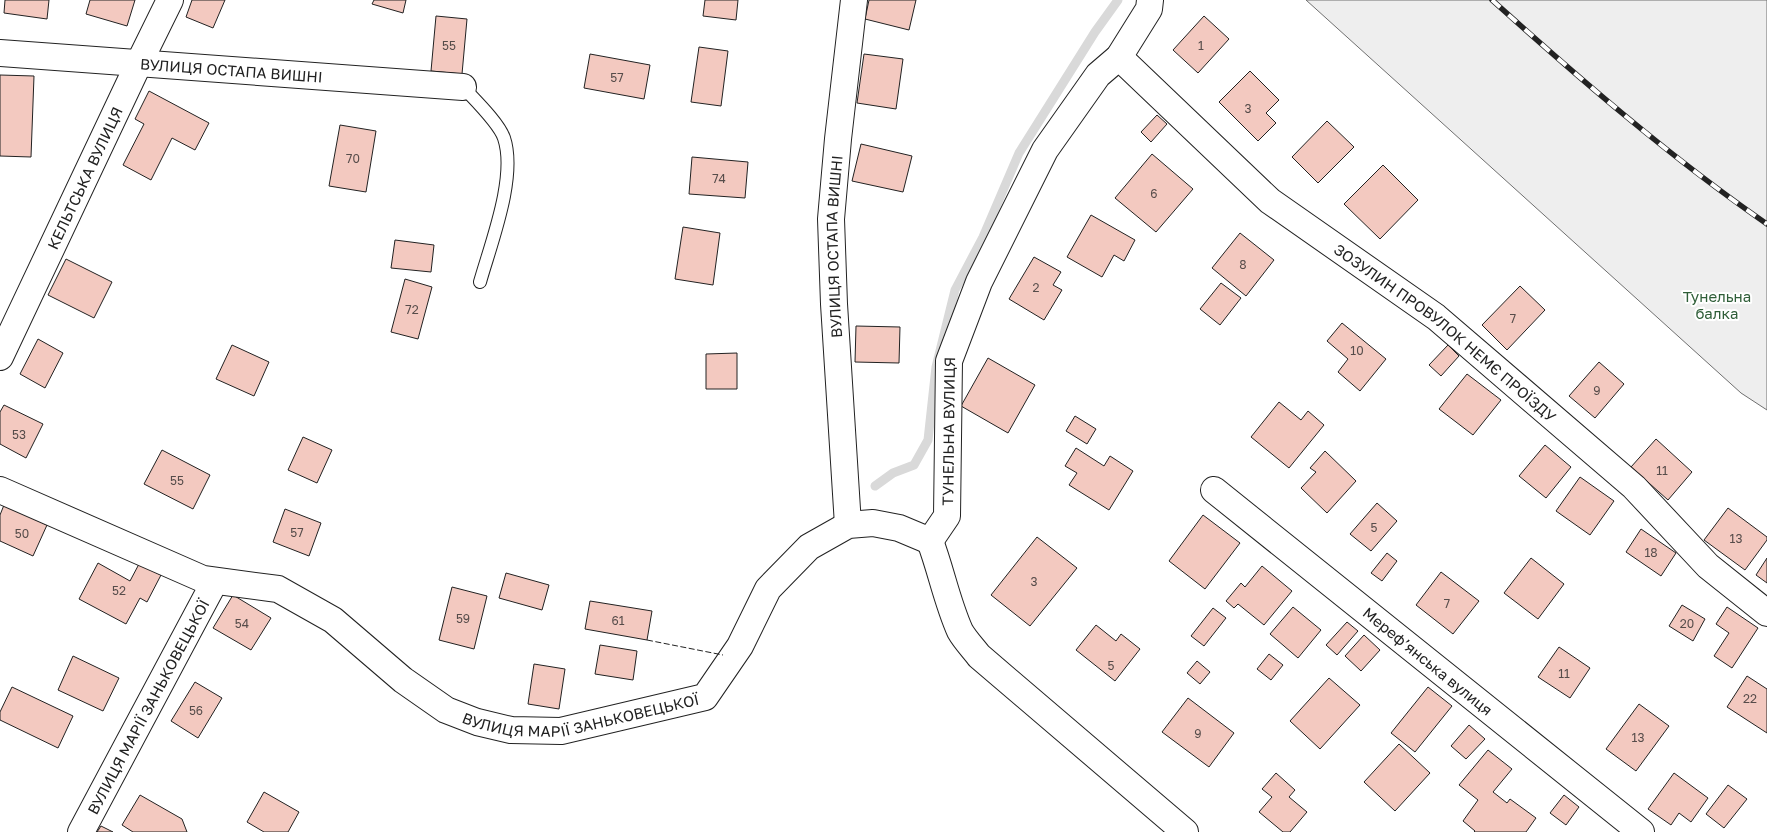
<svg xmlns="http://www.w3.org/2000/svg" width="1767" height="832" font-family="'Golos Text',sans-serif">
  <rect width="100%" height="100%" fill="#fff"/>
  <polygon fill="#eee" stroke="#6f6f6f" points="1306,0 1767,0 1767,410 1741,393"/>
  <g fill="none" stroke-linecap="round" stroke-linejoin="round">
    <polyline stroke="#d9d9d9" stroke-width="9" points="875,486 893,473 914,465 928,440 936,367 955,290 983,237 1019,153 1095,32 1118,0"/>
  </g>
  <g fill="#f3c9c0" stroke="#222">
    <polygon points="5,0 49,0 47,19 4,13"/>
    <polygon points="90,0 135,0 127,26 86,14"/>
    <polygon points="192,0 225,0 213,28 186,17"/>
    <polygon points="374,0 406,0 403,13 372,4"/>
    <polygon points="705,0 738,0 736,20 703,16"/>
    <polygon points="869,0 916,0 909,30 865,19"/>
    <polygon points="436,16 467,19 462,74 431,71"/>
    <polygon points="1204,16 1229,39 1198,73 1173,50"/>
    <polygon points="699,47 728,51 721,106 691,102"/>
    <polygon points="590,54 650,65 644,99 584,88"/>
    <polygon points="864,54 903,59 896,109 857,103"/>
    <polygon points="1250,71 1279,100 1266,113 1276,123 1258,141 1219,102"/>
    <polygon points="0,75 34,76 31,157 0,156"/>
    <polygon points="149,91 209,123 195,150 172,138 151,180 123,165 144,124 135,119"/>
    <polygon points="1157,115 1167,124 1151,142 1141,132"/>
    <polygon points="1327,121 1354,147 1318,183 1292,157"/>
    <polygon points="340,125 376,131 366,192 329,186"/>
    <polygon points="861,144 912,156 903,192 852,181"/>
    <polygon points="1152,154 1193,189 1156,232 1115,198"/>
    <polygon points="692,157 748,162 745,198 689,194"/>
    <polygon points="1383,165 1418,200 1380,239 1344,204"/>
    <polygon points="1091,215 1135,240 1124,261 1114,255 1102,277 1067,257"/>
    <polygon points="683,227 720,233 713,285 675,279"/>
    <polygon points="1240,233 1274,260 1246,296 1212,268"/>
    <polygon points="395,240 434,245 431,272 391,268"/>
    <polygon points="1034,257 1061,272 1053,285 1062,290 1044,320 1009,299"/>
    <polygon points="66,259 112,282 94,318 48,295"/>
    <polygon points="405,279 432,287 418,339 391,332"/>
    <polygon points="1221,283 1241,298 1220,325 1200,309"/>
    <polygon points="1520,286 1545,310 1507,350 1482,325"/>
    <polygon points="1342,323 1386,359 1360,391 1338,372 1348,359 1327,341"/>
    <polygon points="856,326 900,327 899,363 855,362"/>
    <polygon points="38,339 63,353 45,388 20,374"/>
    <polygon points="232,345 269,362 254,396 216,379"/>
    <polygon points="1448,345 1459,356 1441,376 1429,365"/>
    <polygon points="737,353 737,389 706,389 706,354"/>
    <polygon points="988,358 1035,385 1008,433 961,406"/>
    <polygon points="1599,362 1624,384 1595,418 1569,396"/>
    <polygon points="1467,374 1501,400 1473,435 1439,409"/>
    <polygon points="1279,402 1301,420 1308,411 1324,425 1289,468 1251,437"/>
    <polygon points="4,405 43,424 26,458 0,444 0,412"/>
    <polygon points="1075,416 1096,429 1087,444 1066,431"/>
    <polygon points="303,437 332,450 317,483 288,470"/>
    <polygon points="1656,439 1692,472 1668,500 1631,467"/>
    <polygon points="1545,445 1571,467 1546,498 1519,476"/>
    <polygon points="1076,448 1104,466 1110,456 1133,471 1109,510 1069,485 1077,473 1065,466"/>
    <polygon points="162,450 210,475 193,509 144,484"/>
    <polygon points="1325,451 1356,481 1327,513 1301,488 1316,472 1310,468"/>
    <polygon points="1580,477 1614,501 1590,535 1556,511"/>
    <polygon points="1377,503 1397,521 1371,551 1350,534"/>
    <polygon points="4,505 47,525 33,556 0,541 0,515"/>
    <polygon points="1728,508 1767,537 1767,540 1745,570 1704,540"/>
    <polygon points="285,509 321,523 309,556 273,542"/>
    <polygon points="1203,515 1240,543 1205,589 1169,561"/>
    <polygon points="1641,529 1676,553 1661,576 1626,552"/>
    <polygon points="1037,537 1077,568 1030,626 991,595"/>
    <polygon points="1387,553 1397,561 1382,581 1371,573"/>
    <polygon points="1531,558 1564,584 1538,619 1504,593"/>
    <polygon points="1767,558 1767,583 1756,575"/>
    <polygon points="98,563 130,581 139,564 161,575 147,602 140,598 126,624 79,599"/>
    <polygon points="1262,566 1292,591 1264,625 1238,604 1234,608 1226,601 1241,583 1245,587"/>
    <polygon points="1441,572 1479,601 1453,634 1416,605"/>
    <polygon points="506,573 549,585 542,610 499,598"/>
    <polygon points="452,587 487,596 474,649 439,640"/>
    <polygon points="233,595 271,618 251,650 213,628"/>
    <polygon points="590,601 652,611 647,640 585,629"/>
    <polygon points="1682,605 1705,619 1693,641 1669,626"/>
    <polygon points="1293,607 1321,630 1298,658 1270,634"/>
    <polygon points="1727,607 1758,628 1732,668 1714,656 1729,633 1716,624"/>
    <polygon points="1213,608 1226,618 1204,646 1191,636"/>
    <polygon points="1347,622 1358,631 1337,655 1326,645"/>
    <polygon points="1096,625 1116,641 1121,634 1140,649 1115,681 1076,650"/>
    <polygon points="1364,635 1380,650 1361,671 1345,656"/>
    <polygon points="600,645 637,651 633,680 595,674"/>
    <polygon points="1559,647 1590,668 1570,698 1538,677"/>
    <polygon points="1269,654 1283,665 1271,680 1257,669"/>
    <polygon points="73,656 119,678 103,711 58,690"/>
    <polygon points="1197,661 1210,672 1200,684 1187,673"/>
    <polygon points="534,664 565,669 559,709 528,704"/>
    <polygon points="1747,676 1767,689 1767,733 1727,707"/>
    <polygon points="1329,678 1360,705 1320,749 1290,721"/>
    <polygon points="195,682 222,698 198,738 171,721"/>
    <polygon points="12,687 73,716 58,748 0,720 0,712"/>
    <polygon points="1428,687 1452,706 1415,752 1391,733"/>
    <polygon points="1188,698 1234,733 1209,767 1162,732"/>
    <polygon points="1639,704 1669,726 1636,771 1606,749"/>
    <polygon points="1469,725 1485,739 1466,759 1451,746"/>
    <polygon points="1399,744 1430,773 1395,811 1364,782"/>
    <polygon points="1488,750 1512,769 1493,792 1507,803 1510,799 1536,818 1526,832 1474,832 1475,831 1463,821 1478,800 1459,785"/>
    <polygon points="1276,773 1295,790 1289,797 1307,812 1290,832 1283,832 1259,812 1272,797 1262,789"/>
    <polygon points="1674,773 1708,798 1691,822 1679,813 1671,825 1648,809"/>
    <polygon points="1728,785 1747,799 1724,828 1706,814"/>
    <polygon points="264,792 299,812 288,832 264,832 247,822"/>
    <polygon points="140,795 182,819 187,832 133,832 122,825"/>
    <polygon points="1564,795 1579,807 1566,825 1550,813"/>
    <polygon points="101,826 113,832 97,832"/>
  </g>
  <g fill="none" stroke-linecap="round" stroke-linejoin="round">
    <g stroke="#222" stroke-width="14">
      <path id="service" d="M 463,87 C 474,99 499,123 504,138 C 517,177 491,243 480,282"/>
    </g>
    <g stroke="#222" stroke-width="28">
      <g id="minor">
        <path id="s1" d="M 0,53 L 463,87"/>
        <path id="s2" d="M 1119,57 L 1270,201 L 1436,317 L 1634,487 L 1708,566 L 1767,613"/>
        <path id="s3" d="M 0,357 L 139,63 L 170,0"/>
        <path id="s4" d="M 0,490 L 203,579 L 278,589 L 333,620 L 403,680 L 446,710 L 477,722 L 511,730 L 561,731 L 705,697 L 740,646 L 768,589 L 809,547 L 848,525 L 873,523 L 899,528 L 930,541"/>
        <polyline points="1214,490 1641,832"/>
        <path id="s5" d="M 848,525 L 834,304 L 831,219 L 838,139 L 854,0"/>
        <path id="s6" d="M 930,541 L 947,516 L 949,361 L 979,282 L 1045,150 L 1098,75 L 1119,57 L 1149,9 L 1150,0"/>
        <path d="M 930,541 C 941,570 947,602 960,631 C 965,640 973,648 979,656 L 1185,832"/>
        <path id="s7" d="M 81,832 L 215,581"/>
      </g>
    </g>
    <use href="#service" stroke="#fff" stroke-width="12"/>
    <use href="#minor" stroke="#fff" stroke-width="26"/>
    <g stroke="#222" stroke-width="5.5">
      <path id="rail" d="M 1492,0 C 1580,79 1670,157 1767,224"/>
    </g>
    <use href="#rail" stroke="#fff" stroke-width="4" stroke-dasharray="11" stroke-linecap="butt"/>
    <polyline stroke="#222" stroke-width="1" stroke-dasharray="6 2.5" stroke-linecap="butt" points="647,640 723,655"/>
  </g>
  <g text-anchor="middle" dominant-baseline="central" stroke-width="4" stroke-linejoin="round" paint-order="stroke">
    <g font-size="12" fill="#564c4a">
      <text x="449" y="45">55</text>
      <text x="1201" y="45">1</text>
      <text x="617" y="77">57</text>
      <text x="1248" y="108">3</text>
      <text x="353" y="158">70</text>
      <text x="719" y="178">74</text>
      <text x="1154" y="193">6</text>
      <text x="1243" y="264">8</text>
      <text x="1036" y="287">2</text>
      <text x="412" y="309">72</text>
      <text x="1513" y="318">7</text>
      <text x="1357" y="350">10</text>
      <text x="1597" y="390">9</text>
      <text x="19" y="434">53</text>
      <text x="1662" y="470">11</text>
      <text x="177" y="480">55</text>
      <text x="1374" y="527">5</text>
      <text x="297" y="532">57</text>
      <text x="22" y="533">50</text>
      <text x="1736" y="538">13</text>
      <text x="1651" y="552">18</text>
      <text x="1034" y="581">3</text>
      <text x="119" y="590">52</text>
      <text x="1447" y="603">7</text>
      <text x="463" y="618">59</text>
      <text x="618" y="620">61</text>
      <text x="242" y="623">54</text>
      <text x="1687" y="623">20</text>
      <text x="1111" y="665">5</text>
      <text x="1564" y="673">11</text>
      <text x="1750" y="698">22</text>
      <text x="196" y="710">56</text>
      <text x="1198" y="733">9</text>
      <text x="1638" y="737">13</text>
    </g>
    <g font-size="15" fill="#222" stroke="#fff">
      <text stroke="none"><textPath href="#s1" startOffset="232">ВУЛИЦЯ ОСТАПА ВИШНІ</textPath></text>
      <text stroke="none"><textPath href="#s3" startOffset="198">КЕЛЬТСЬКА ВУЛИЦЯ</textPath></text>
      <text stroke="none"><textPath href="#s5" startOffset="279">ВУЛИЦЯ ОСТАПА ВИШНІ</textPath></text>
      <text stroke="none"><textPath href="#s2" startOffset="428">ЗОЗУЛИН ПРОВУЛОК НЕМЄ ПРОЇЗДУ</textPath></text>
      <text stroke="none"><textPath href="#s6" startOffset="115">ТУНЕЛЬНА ВУЛИЦЯ</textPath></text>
      <text transform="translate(1428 661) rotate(39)">Мерефʼянська вулиця</text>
      <text stroke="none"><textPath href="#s4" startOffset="644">ВУЛИЦЯ МАРІЇ ЗАНЬКОВЕЦЬКОЇ</textPath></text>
      <text stroke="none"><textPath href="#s7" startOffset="142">ВУЛИЦЯ МАРІЇ ЗАНЬКОВЕЦЬКОЇ</textPath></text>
    </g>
    <g font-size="15" fill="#2f5e38" stroke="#fff">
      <text x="1717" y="296">Тунельна<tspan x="1717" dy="17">балка</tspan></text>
    </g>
  </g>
</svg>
